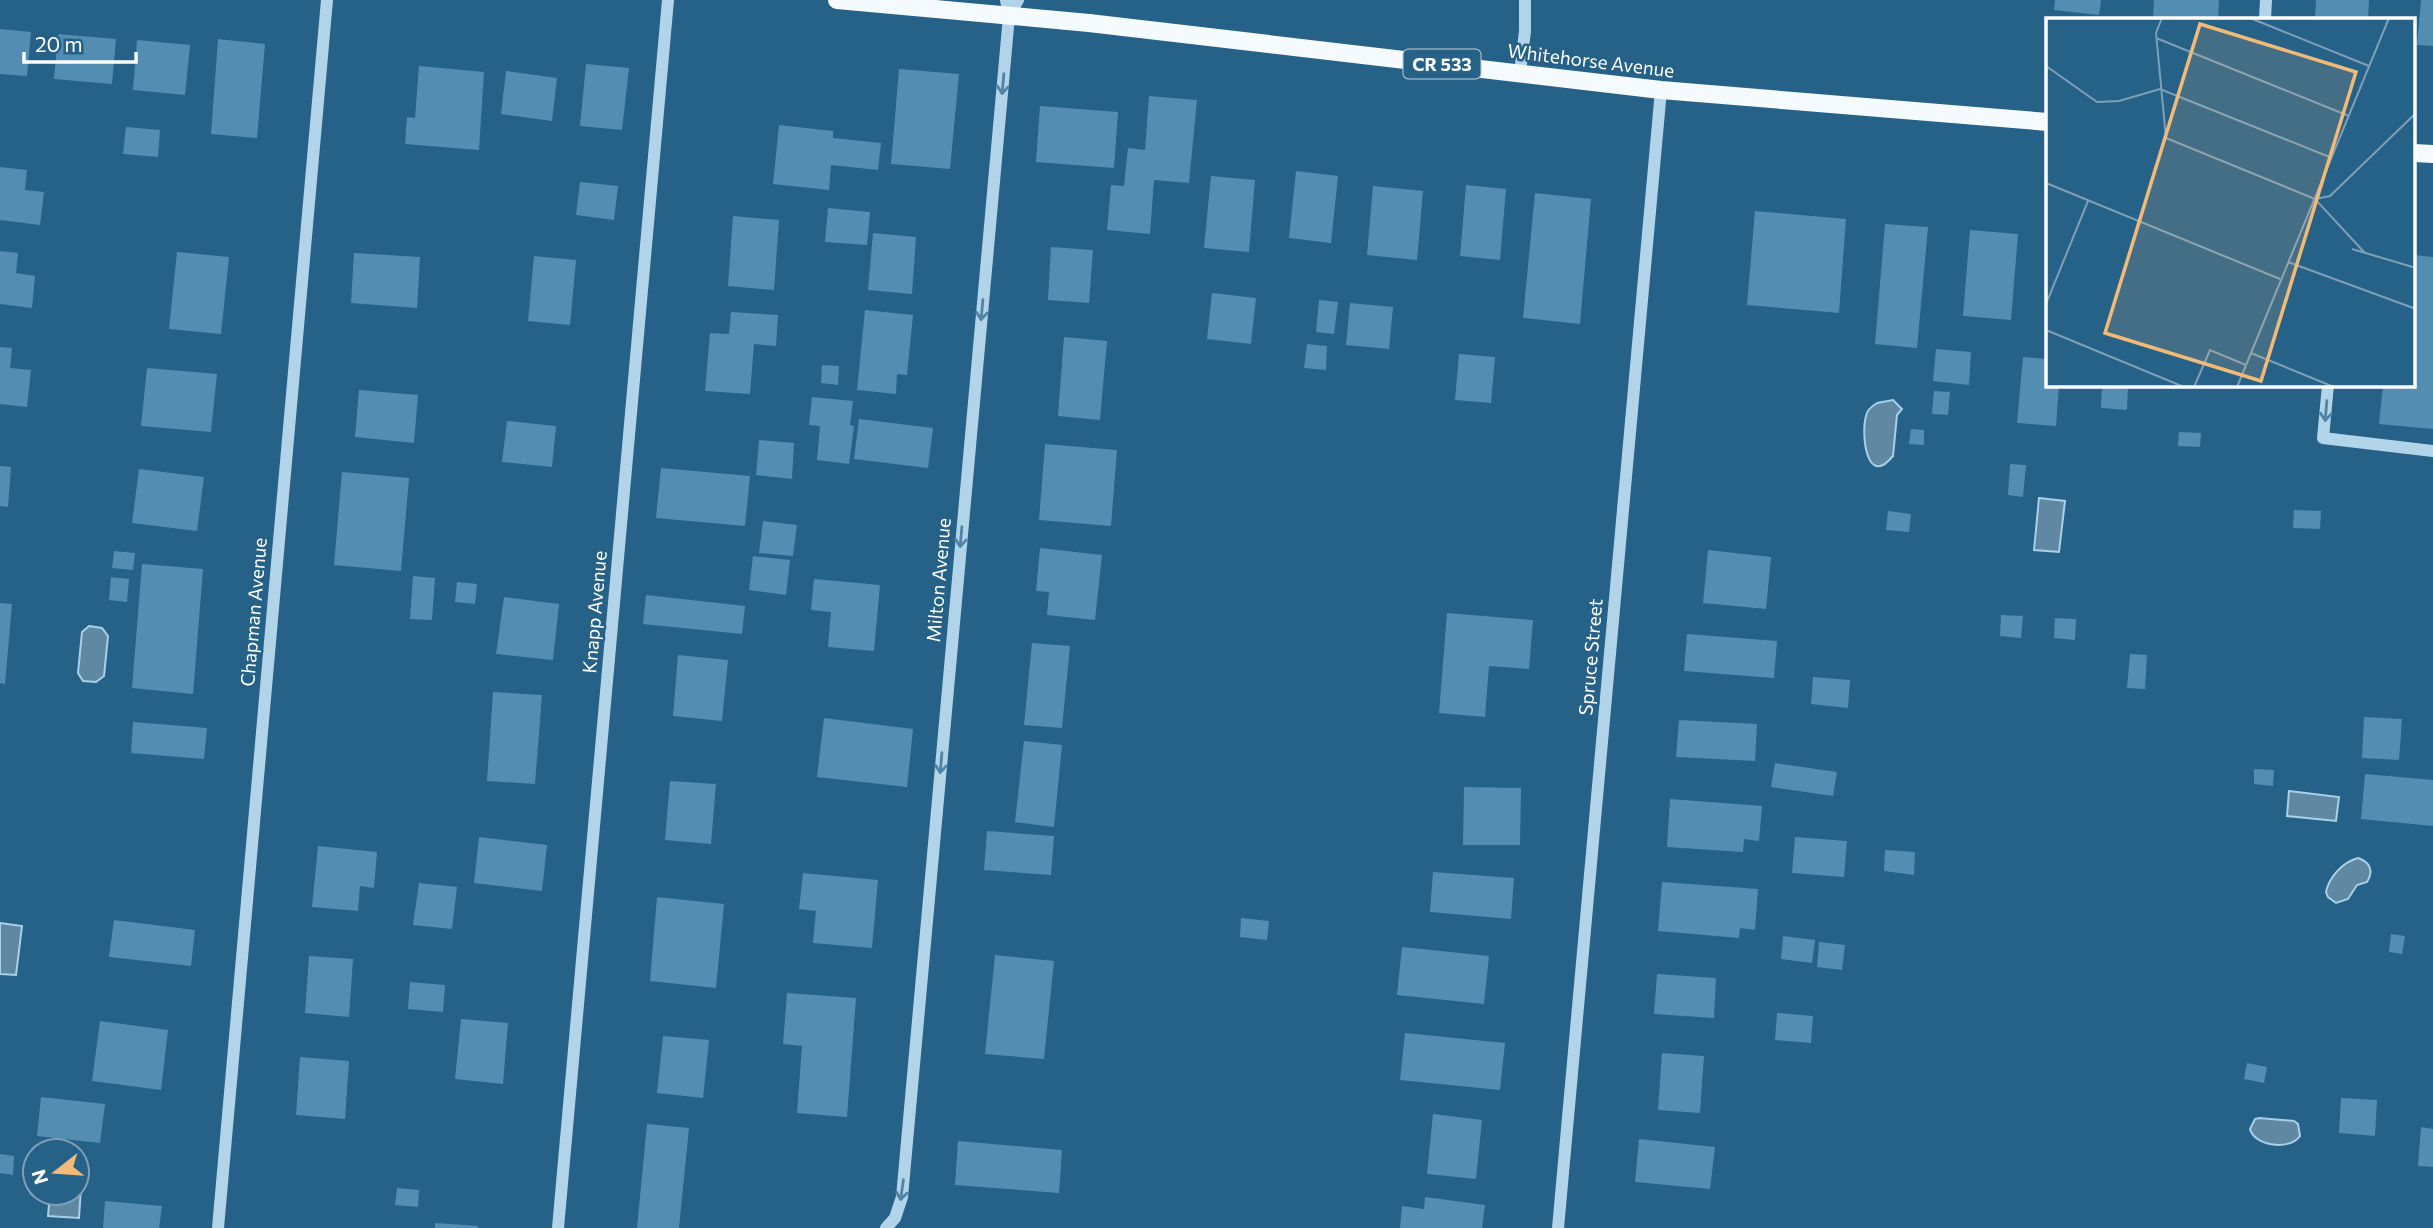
<svg xmlns="http://www.w3.org/2000/svg" width="2433" height="1228" font-family="Commissioner,sans-serif">
  <rect width="100%" height="100%" fill="#266188"/>
  <g fill="#6088a2" stroke="#a7d1e9" stroke-width="2">
    <path d="M 1893,400 L 1902,409 L 1897,415 L 1893,456 C 1866,489 1861,433 1866,416 C 1867,410 1872,406 1877,403 Z"/>
    <polygon points="2039,498 2065,501 2059,552 2034,550"/>
    <polygon points="89,626 102,628 108,636 104,676 96,682 83,681 78,673 82,632"/>
    <polygon points="2289,791 2339,797 2336,821 2287,816"/>
    <path d="M 2358,858 C 2370,862 2374,871 2367,882 L 2357,885 L 2348,899 L 2336,903 L 2328,897 L 2326,892 C 2329,877 2343,862 2358,858 Z"/>
    <polygon points="0,923 22,926 16,975 0,974"/>
    <path d="M 2259,1118 L 2294,1121 L 2298,1124 L 2300,1136 C 2290,1151 2254,1146 2250,1129 L 2255,1119 Z"/>
    <polygon points="77,1186 81,1187 79,1218 48,1216 50,1193 77,1193"/>
  </g>
  <g fill="#538db2">
    <polygon points="2055,0 2101,0 2099,15 2054,10"/>
    <polygon points="2154,0 2219,0 2218,19 2153,19"/>
    <polygon points="2316,0 2369,0 2368,19 2315,19"/>
    <polygon points="2421,0 2433,0 2433,46 2417,45"/>
    <polygon points="0,29 31,32 27,76 0,74"/>
    <polygon points="58,34 116,39 112,84 54,79"/>
    <polygon points="218,39 265,44 257,138 211,134"/>
    <polygon points="137,40 190,45 185,95 133,90"/>
    <polygon points="586,64 629,68 622,130 580,126"/>
    <polygon points="419,66 484,72 479,150 405,144 407,117 415,118"/>
    <polygon points="899,69 959,74 950,169 891,164"/>
    <polygon points="506,71 557,78 552,121 501,114"/>
    <polygon points="1149,96 1197,100 1189,183 1154,180 1150,234 1107,230 1111,185 1124,186 1128,148 1145,150"/>
    <polygon points="1040,106 1118,112 1114,168 1036,162"/>
    <polygon points="779,125 833,131 833,138 881,143 878,170 831,165 829,190 773,184"/>
    <polygon points="126,127 160,130 158,157 123,154"/>
    <polygon points="0,167 27,170 25,190 44,192 40,225 0,220"/>
    <polygon points="1296,171 1338,176 1331,243 1289,238"/>
    <polygon points="1211,176 1255,180 1249,252 1204,248"/>
    <polygon points="580,182 618,186 614,220 576,215"/>
    <polygon points="1466,185 1506,189 1500,260 1460,256"/>
    <polygon points="1373,186 1423,191 1417,260 1367,255"/>
    <polygon points="1535,193 1591,199 1580,324 1523,318"/>
    <polygon points="828,208 870,212 867,245 825,242"/>
    <polygon points="1755,211 1846,219 1839,313 1747,305"/>
    <polygon points="733,216 779,220 774,290 728,286"/>
    <polygon points="1885,224 1928,227 1917,348 1875,344"/>
    <polygon points="1970,230 2018,234 2011,320 1963,316"/>
    <polygon points="873,233 916,237 912,294 868,290"/>
    <polygon points="1051,247 1093,250 1089,303 1048,300"/>
    <polygon points="0,251 18,253 16,273 35,276 32,308 0,304"/>
    <polygon points="177,252 229,257 221,334 169,329"/>
    <polygon points="354,253 420,257 417,308 351,303"/>
    <polygon points="2414,255 2433,257 2433,429 2379,424 2383,385 2414,385"/>
    <polygon points="534,256 576,260 570,325 528,321"/>
    <polygon points="1212,293 1256,298 1251,344 1207,339"/>
    <polygon points="1319,300 1338,302 1334,334 1316,332"/>
    <polygon points="1350,303 1393,307 1389,349 1346,345"/>
    <polygon points="865,310 913,315 907,375 897,374 896,394 857,390"/>
    <polygon points="731,312 778,315 776,346 754,344 750,394 705,391 710,333 729,334"/>
    <polygon points="1064,337 1107,341 1100,420 1058,416"/>
    <polygon points="1307,344 1327,346 1326,370 1304,368"/>
    <polygon points="0,347 12,348 10,368 31,370 27,407 0,404"/>
    <polygon points="1936,349 1971,352 1969,385 1933,381"/>
    <polygon points="1459,354 1495,357 1491,403 1455,400"/>
    <polygon points="2023,357 2048,359 2048,385 2059,385 2056,426 2017,423"/>
    <polygon points="822,365 839,366 838,385 821,383"/>
    <polygon points="147,368 217,374 211,432 141,426"/>
    <polygon points="2102,385 2128,385 2127,410 2101,408"/>
    <polygon points="359,390 418,395 414,443 355,437"/>
    <polygon points="1934,391 1950,392 1948,415 1932,414"/>
    <polygon points="812,397 853,401 850,425 854,426 849,464 817,460 820,426 809,425"/>
    <polygon points="859,419 933,428 928,468 854,459"/>
    <polygon points="507,421 556,426 552,467 502,462"/>
    <polygon points="1911,429 1924,430 1924,445 1909,444"/>
    <polygon points="2179,432 2201,433 2200,447 2178,446"/>
    <polygon points="759,440 794,443 792,479 756,475"/>
    <polygon points="1045,444 1117,450 1111,526 1039,520"/>
    <polygon points="2010,464 2026,465 2023,497 2008,495"/>
    <polygon points="0,466 11,467 8,507 0,506"/>
    <polygon points="661,468 750,476 745,526 656,518"/>
    <polygon points="139,469 204,477 197,531 132,523"/>
    <polygon points="342,472 409,478 401,571 334,565"/>
    <polygon points="2294,510 2321,511 2320,529 2293,528"/>
    <polygon points="1888,511 1911,514 1909,532 1886,530"/>
    <polygon points="763,521 797,525 793,556 759,553"/>
    <polygon points="1040,548 1102,555 1095,620 1047,615 1049,592 1036,591"/>
    <polygon points="1708,550 1771,557 1766,609 1703,603"/>
    <polygon points="114,551 135,553 133,570 112,568"/>
    <polygon points="753,556 790,560 786,595 749,590"/>
    <polygon points="142,564 203,569 193,694 132,688"/>
    <polygon points="413,576 435,578 432,620 410,619"/>
    <polygon points="111,577 129,579 127,602 109,600"/>
    <polygon points="814,579 880,585 874,651 828,647 831,612 811,610"/>
    <polygon points="457,582 477,584 475,604 455,602"/>
    <polygon points="646,595 745,606 742,634 643,624"/>
    <polygon points="504,597 559,604 553,660 496,654"/>
    <polygon points="0,603 12,604 5,684 0,683"/>
    <polygon points="1447,613 1533,620 1529,669 1489,666 1485,717 1439,713"/>
    <polygon points="2001,615 2023,616 2021,638 2000,636"/>
    <polygon points="2055,618 2076,619 2075,640 2054,638"/>
    <polygon points="1687,634 1777,641 1774,678 1684,671"/>
    <polygon points="1032,643 1070,646 1062,728 1024,725"/>
    <polygon points="2130,654 2147,655 2145,689 2127,688"/>
    <polygon points="678,655 728,660 722,721 673,716"/>
    <polygon points="1813,677 1850,680 1848,708 1811,704"/>
    <polygon points="493,692 542,695 535,784 487,781"/>
    <polygon points="2364,717 2402,719 2399,760 2362,758"/>
    <polygon points="824,718 913,729 907,787 817,777"/>
    <polygon points="1679,720 1757,724 1755,761 1676,757"/>
    <polygon points="133,722 207,728 204,759 131,753"/>
    <polygon points="1024,741 1062,745 1054,827 1015,822"/>
    <polygon points="1775,763 1837,772 1833,796 1771,787"/>
    <polygon points="2254,769 2274,770 2273,786 2254,784"/>
    <polygon points="2365,774 2433,780 2433,826 2361,819"/>
    <polygon points="670,781 716,784 711,844 665,840"/>
    <polygon points="1464,787 1521,788 1520,845 1463,845"/>
    <polygon points="1670,799 1762,806 1759,841 1744,839 1743,852 1667,847"/>
    <polygon points="987,831 1054,836 1051,875 984,870"/>
    <polygon points="479,837 547,845 542,891 474,883"/>
    <polygon points="1795,837 1847,841 1844,877 1792,873"/>
    <polygon points="318,846 377,852 374,888 360,886 358,911 312,907"/>
    <polygon points="1885,850 1915,852 1914,875 1884,871"/>
    <polygon points="1433,872 1514,878 1511,919 1430,912"/>
    <polygon points="803,873 878,880 872,948 813,943 816,911 799,909"/>
    <polygon points="1662,882 1758,889 1755,930 1740,928 1739,938 1658,931"/>
    <polygon points="419,883 457,887 452,929 413,925"/>
    <polygon points="657,897 724,904 716,988 650,981"/>
    <polygon points="1241,918 1269,921 1267,940 1240,937"/>
    <polygon points="114,920 195,930 191,966 109,957"/>
    <polygon points="2391,934 2405,936 2402,954 2389,952"/>
    <polygon points="1783,936 1815,940 1812,963 1781,959"/>
    <polygon points="1819,942 1845,945 1842,970 1817,967"/>
    <polygon points="1402,947 1489,956 1484,1004 1397,995"/>
    <polygon points="995,955 1054,961 1044,1059 985,1054"/>
    <polygon points="309,956 353,959 349,1017 305,1013"/>
    <polygon points="1657,974 1716,978 1714,1018 1654,1014"/>
    <polygon points="410,982 445,985 443,1012 408,1009"/>
    <polygon points="787,993 856,998 847,1117 797,1113 802,1046 783,1044"/>
    <polygon points="1777,1013 1813,1016 1811,1043 1775,1040"/>
    <polygon points="461,1019 508,1023 503,1084 455,1079"/>
    <polygon points="100,1021 168,1030 161,1090 92,1081"/>
    <polygon points="1405,1033 1505,1043 1500,1090 1400,1080"/>
    <polygon points="663,1036 709,1040 703,1098 657,1093"/>
    <polygon points="1662,1053 1704,1056 1700,1113 1658,1110"/>
    <polygon points="300,1057 349,1061 345,1119 296,1115"/>
    <polygon points="2247,1063 2267,1067 2264,1083 2244,1079"/>
    <polygon points="41,1097 105,1104 100,1143 37,1136"/>
    <polygon points="2341,1098 2377,1100 2375,1136 2339,1133"/>
    <polygon points="1433,1114 1482,1120 1476,1179 1427,1174"/>
    <polygon points="647,1124 689,1128 679,1228 637,1228"/>
    <polygon points="2421,1127 2433,1129 2433,1167 2418,1166"/>
    <polygon points="1639,1139 1715,1147 1710,1189 1635,1182"/>
    <polygon points="958,1141 1062,1150 1059,1193 955,1185"/>
    <polygon points="0,1154 14,1156 13,1175 0,1173"/>
    <polygon points="397,1188 419,1190 418,1207 395,1205"/>
    <polygon points="1425,1197 1485,1205 1482,1228 1400,1228 1402,1206 1424,1209"/>
    <polygon points="105,1201 162,1206 159,1228 103,1228"/>
    <polygon points="435,1223 478,1226 478,1228 435,1228"/>
  </g>
  <g fill="none" stroke-linecap="round" stroke-linejoin="round">
    <g stroke="#b2d4e9" stroke-width="12">
      <polyline points="1009,16 1018,0"/>
      <polyline points="2265,19 2266,0"/>
      <polyline points="1520,73 1525,31 1525,0"/>
      <polyline points="2328,385 2323,438 2433,451"/>
      <polyline points="218,1228 327,0"/>
      <polyline points="558,1228 668,0"/>
      <polyline points="886,1228 895,1218 902,1197 1009,16 1006,0"/>
      <polyline points="1558,1228 1661,90"/>
    </g>
    <g stroke="#f5fafe" stroke-width="18">
      <polyline points="837,0 1089,23 1661,90 2048,122"/>
      <polyline points="2414,153 2433,154"/>
    </g>
  </g>
  <defs><path id="oneway-shaft" d="M-6 0H5M1.5-3L5.5 0L1.5 3" fill="none" stroke-width="1.6" stroke-linecap="round" stroke-linejoin="round" transform="scale(1.75)"/></defs>
  <g stroke="#5084a5">
    <use href="#oneway-shaft" transform="translate(1003 84) rotate(95)"/>
    <use href="#oneway-shaft" transform="translate(982 310) rotate(95)"/>
    <use href="#oneway-shaft" transform="translate(2326 411) rotate(95)"/>
    <use href="#oneway-shaft" transform="translate(961 537) rotate(95)"/>
    <use href="#oneway-shaft" transform="translate(941 763) rotate(95)"/>
    <use href="#oneway-shaft" transform="translate(902 1190) rotate(98)"/>
  </g>
  <g text-anchor="middle" dominant-baseline="central" stroke-width="5" stroke-linejoin="round" paint-order="stroke">
    <rect fill="#266188" stroke="#bed0db" stroke-width="2" x="1403.5" y="49.5" width="77" height="29" rx="5"/>
    <g font-size="18" font-weight="bold" fill="#fff">
      <text x="1442" y="64">CR 533</text>
    </g>
    <g font-size="19" fill="#fff" stroke="#266188">
      <text transform="translate(1591 60) rotate(7)">Whitehorse Avenue</text>
      <text transform="translate(938 580) rotate(-85)">Milton Avenue</text>
      <text transform="translate(253 612) rotate(-85)">Chapman Avenue</text>
      <text transform="translate(594 612) rotate(-85)">Knapp Avenue</text>
      <text transform="translate(1590 657) rotate(-85)">Spruce Street</text>
    </g>
  </g>
  <g transform="translate(2046 18)">
    <rect width="369" height="369" fill="#266188"/>
    <path fill="none" stroke="#7da0b8" stroke-width="2" d="M 116,0 L 110,15 L 120,120 L 269,181 L 319,235M 204,0 L 323,48M 110,20 L 303,98M 0,48 L 51,84 L 73,83 L 114,71 L 286,140M 0,165 L 234,261M 269,181 L 284,178 L 370,95M 306,231 L 370,250M 242,244 L 370,291M 0,286 L 42,183M 0,312 L 138,369M 205,335 L 288,369M 148,369 L 164,332 L 200,347M 191,369 L 343,0"/>
    <path fill="#f2ba77" fill-opacity="0.15" stroke="#f2ba77" stroke-width="3.5" d="M 154,6 L 310,54 L 215,363 L 59,315 Z"/>
    <rect width="369" height="369" fill="none" stroke="#fff" stroke-width="3.5"/>
  </g>
  <g transform="translate(56 1172) rotate(253)"><circle r="33" fill="#266188" stroke="#7da0b8" stroke-width="2"/>
  <path d="M0-5L12 26L0 18L-12 26Z" fill="#f2ba77"/>
  <text y="-10" font-size="19" font-weight="bold" text-anchor="middle" fill="#ffffff">N</text>
  </g>
  <path d="M24 52v10h112v-10" fill="none" stroke="#ffffff" stroke-width="3.5"/>
  <text x="35" y="52" font-size="21" fill="#ffffff" stroke="#266188" stroke-width="5" paint-order="stroke">20 m</text>
</svg>
